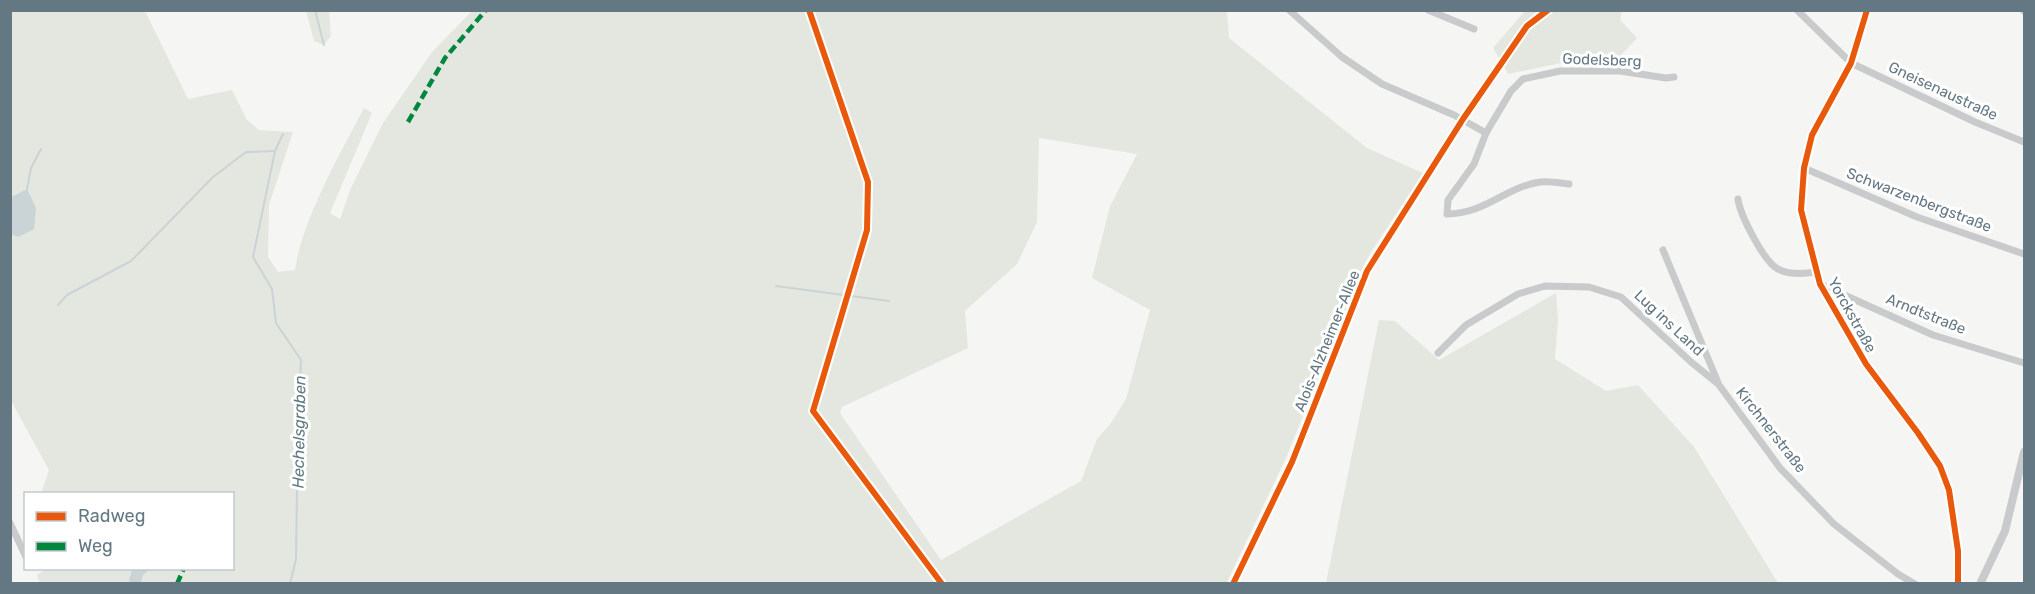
<svg xmlns="http://www.w3.org/2000/svg" width="2035" height="594" font-family="Rubik,sans-serif">
  <rect width="100%" height="100%" fill="#f5f5f3"/>
  <g fill="#e4e7e0" fill-rule="evenodd">
    <path d="M 11,10 L 145,11 L 188,99 L 232,90 L 247,120 L 259,130 L 293,132 L 269,205 L 268,257 L 278,272 L 295,270 C 302,220 340,154 364,108 L 372,113 L 330,213 L 340,219 L 350,190 L 383,123 L 432,52 L 472,11 L 1227,11 L 1229,38 L 1367,148 L 1423,173 L 1371,252 L 1362,269 L 1286,458 L 1226,584 L 141,583 L 143,575 L 150,569 L 232,568 L 232,494 L 43,493 L 42,491 L 49,470 L 10,399 L 11,234 L 18,237 L 27,189 L 11,197 ZM 1039,138 L 1137,154 L 1110,206 L 1092,278 L 1150,310 L 1126,399 L 1111,423 L 1097,439 L 1081,481 L 941,560 L 840,413 L 842,407 L 968,348 L 965,311 L 1017,264 L 1037,222 Z"/>
    <polygon points="306,11 329,11 331,36 324,45 314,41"/>
    <polygon points="1525,11 1622,11 1620,20 1637,38 1614,63 1561,63 1508,74 1493,48"/>
    <polygon points="1556,293 1558,320 1555,359 1606,391 1638,385 1694,447 1778,583 1326,583 1379,320 1395,321 1439,360"/>
    <polygon points="46,569 132,569 129,580 131,583 40,583 37,575"/>
  </g>
  <g fill="#cad3d5">
    <polygon points="27,189 36,208 34,229 18,237 11,234 11,197"/>
    <polygon points="132,569 132,568 150,569 143,575 141,583 131,584 129,580"/>
  </g>
  <g fill="none" stroke-linecap="round" stroke-linejoin="round">
    <g stroke="#cad3d5" stroke-width="2">
      <polyline points="315,10 324,45"/>
      <polyline points="283,134 275,151 253,257 272,289 276,323 301,360 298,418 296,559 290,584"/>
      <polyline points="27,189 31,168 41,149"/>
      <polyline points="776,286 889,301"/>
      <polyline points="58,305 67,295 131,261 213,177 246,152 275,151"/>
    </g>
    <g stroke="#c9cacb" stroke-width="7">
      <polyline points="1289,10 1342,57 1382,84 1454,115 1486,133"/>
      <polyline points="1428,10 1474,29"/>
      <polyline points="1797,10 1851,63 1975,122 2024,142"/>
      <polyline points="1867,10 1851,63 1812,135 1804,168 1801,210 1820,284 1866,364 1918,433 1940,466 1949,490 1958,551 1958,584"/>
      <polyline points="2023,10 2024,11"/>
      <polyline points="1804,168 1917,217 2024,254"/>
      <path d="M 1569,184 C 1560,183 1549,181 1540,182 C 1506,187 1485,214 1447,214 L 1448,200 L 1474,164 L 1486,133 L 1511,91 L 1523,79 L 1560,71 L 1620,71 L 1666,78 L 1674,77"/>
      <path d="M 1738,199 C 1740,215 1764,262 1778,269 C 1789,275 1803,274 1816,272"/>
      <polyline points="1663,250 1719,385 1780,468 1834,524 1898,574 1915,584"/>
      <polyline points="1820,284 1933,335 2024,363"/>
      <polyline points="1438,353 1466,325 1518,294 1545,286 1589,287 1621,297 1691,362 1717,383"/>
      <polyline points="10,523 26,557"/>
    </g>
    <g stroke="#c9cacb" stroke-width="8">
      <polyline points="1233,584 1292,462 1367,271 1463,119 1527,26 1548,10"/>
      <polyline points="1980,584 2005,531 2024,452"/>
    </g>
    <g stroke="#00873e" stroke-width="4.5" stroke-dasharray="9 4.5" stroke-linecap="butt">
      <polyline points="408,122 445,58 486,10"/>
      <polyline points="177,584 184,568"/>
    </g>
    <g stroke="#fff" stroke-width="10">
      <g id="cycleway">
        <polyline points="809,10 868,182 867,230 813,411 942,584"/>
        <polyline points="1867,10 1851,63 1812,135 1804,168 1801,210 1820,284 1866,364 1918,433 1940,466 1949,490 1958,551 1958,584"/>
        <polyline points="1233,584 1292,462 1367,271 1463,119 1527,26 1548,10"/>
      </g>
    </g>
    <use href="#cycleway" stroke="#e8590c" stroke-width="6"/>
  </g>
  <g text-anchor="middle" dominant-baseline="central" stroke-width="6" stroke-linejoin="round" paint-order="stroke">
    <g font-size="15" fill="#647884" stroke="#fff">
      <text transform="translate(1602 60) rotate(2)">Godelsberg</text>
      <text transform="translate(1943 91) rotate(25)">Gneisenaustraße</text>
      <text transform="translate(1919 200) rotate(21)">Schwarzenbergstraße</text>
      <text transform="translate(1926 314) rotate(22)">Arndtstraße</text>
      <text transform="translate(1852 315) rotate(61)">Yorckstraße</text>
      <text transform="translate(1669 323) rotate(43)">Lug ins Land</text>
      <text transform="translate(1327 341) rotate(-68)">Alois-Alzheimer-Allee</text>
      <text transform="translate(1771 430) rotate(52)">Kirchnerstraße</text>
    </g>
    <g font-size="16" font-style="italic" fill="#607a81" stroke="#fff">
      <text transform="translate(299 432) rotate(-89)">Hechelsgraben</text>
    </g>
  </g>
  <rect width="2035" height="594" fill="none" stroke="#647884" stroke-width="24"/>
  <rect x="24" y="492" width="210" height="78" fill="#ffffff" stroke="#c1c9ce" stroke-width="1.5"/>
  <rect x="36" y="512" width="30" height="9" fill="#e8590c" stroke="#c1c9ce" stroke-width="1.5"/>
  <text x="78" y="522" font-size="18" fill="#647884">Radweg</text>
  <rect x="36" y="542" width="30" height="9" fill="#00873e" stroke="#c1c9ce" stroke-width="1.5"/>
  <text x="78" y="552" font-size="18" fill="#647884">Weg</text>
</svg>
